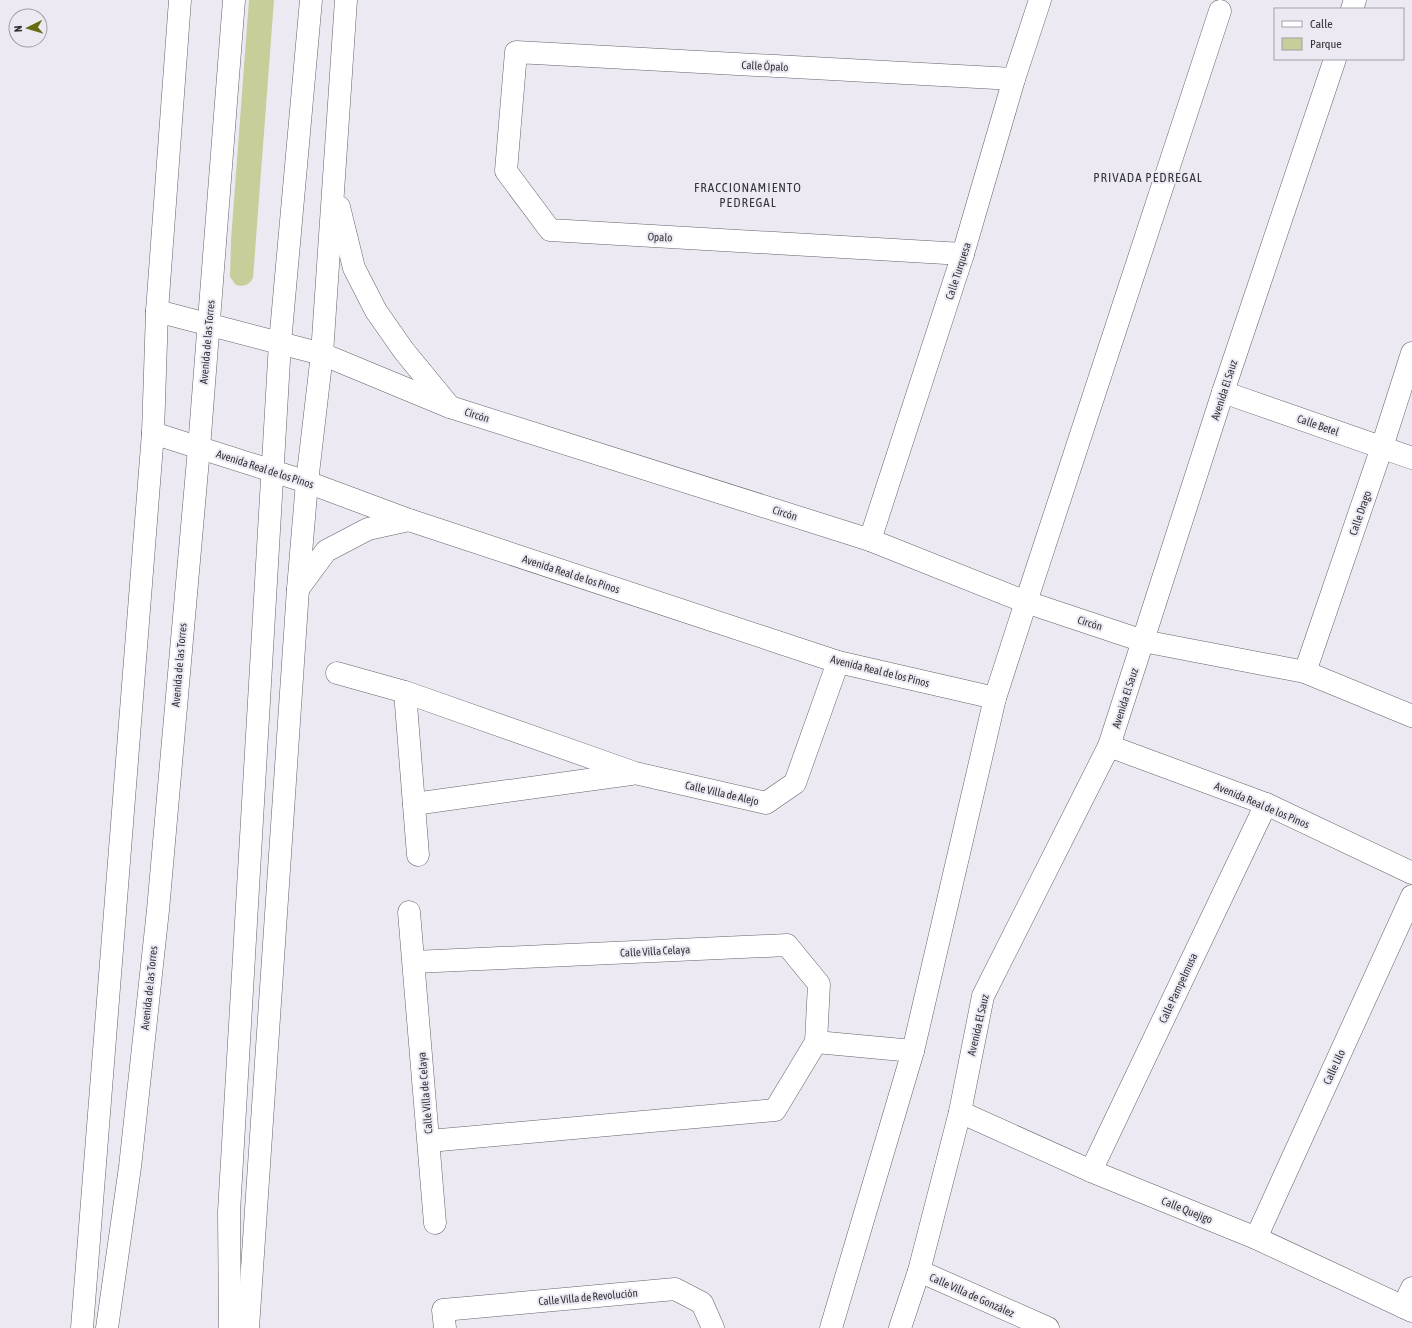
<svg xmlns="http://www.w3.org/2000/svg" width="1412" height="1328" font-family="'Asap Condensed',sans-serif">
  <rect width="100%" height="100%" fill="#ece9f3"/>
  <path fill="#c7ce9a" d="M 249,0 L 274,0 L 253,278 C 249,285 244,287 236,285 L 230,277 L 231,240 Z"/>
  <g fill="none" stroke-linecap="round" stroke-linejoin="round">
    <g stroke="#64616a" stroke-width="23">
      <g id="street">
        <polyline points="963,254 550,230 506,171 516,52 1014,79"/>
        <polyline points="1223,392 1412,458"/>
        <polyline points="153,433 307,482 409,520 838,662 995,698"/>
        <polyline points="870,540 963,254 1014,79 1040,0"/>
        <polyline points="1026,602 1220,11"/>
        <polyline points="1305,672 1382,447 1412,353"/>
        <polyline points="337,673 405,692 635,773 766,803 795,783 838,662"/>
        <polyline points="405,692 418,855"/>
        <polyline points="414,804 631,774"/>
        <polyline points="409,912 435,1223"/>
        <polyline points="414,962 787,945 819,984 816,1042 775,1110 429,1141"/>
        <polyline points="816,1042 913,1051"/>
        <polyline points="960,1112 1091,1171 1256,1238 1412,1311"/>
        <polyline points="1091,1171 1266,804"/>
        <polyline points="1256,1238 1412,896"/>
        <polyline points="1403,1307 1412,1288"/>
        <polyline points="445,1328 443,1310 675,1289 702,1303 713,1328"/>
      </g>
    </g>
    <g stroke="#64616a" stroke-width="23">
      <g id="secondary">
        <polyline points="339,207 354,268 376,311 404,351 450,407"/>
        <polyline points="298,589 326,551 368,529 409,520"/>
        <polyline points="1143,641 1305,672 1412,716"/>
        <polyline points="1109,746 1266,804 1412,873"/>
        <polyline points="919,1271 1048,1328"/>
        <polyline points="82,1328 153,433 157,311 180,0"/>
        <polyline points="248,1328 298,589 307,482 322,354 346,0"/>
      </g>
    </g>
    <g stroke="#64616a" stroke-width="23">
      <g id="primary">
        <polyline points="1352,9 1355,0"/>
        <polyline points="157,311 322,354 450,407 870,540 1026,602 1143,641"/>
        <polyline points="107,1328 130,1167 158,910 199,448 234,0"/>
        <polyline points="230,1328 229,1212 280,343 311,0"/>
        <polyline points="831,1328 913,1051 995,698 1026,602"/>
        <polyline points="900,1328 919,1271 960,1112 983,996 1109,746 1223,392 1335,59"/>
      </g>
    </g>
    <use href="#street" stroke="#fff" stroke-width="22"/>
    <use href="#secondary" stroke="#fff" stroke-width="22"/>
    <use href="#primary" stroke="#fff" stroke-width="22"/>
  </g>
  <g text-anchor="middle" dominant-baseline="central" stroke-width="4" stroke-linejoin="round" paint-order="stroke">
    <g font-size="11" fill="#333136" stroke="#ece9f3">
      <text transform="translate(765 66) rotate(3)">Calle Ópalo</text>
      <text transform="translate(660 237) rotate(3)">Opalo</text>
      <text transform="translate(958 271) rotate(-72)">Calle Turquesa</text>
      <text transform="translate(207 342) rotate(-85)">Avenida de las Torres</text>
      <text transform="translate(1224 390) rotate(-72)">Avenida El Sauz</text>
      <text transform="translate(477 415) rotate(18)">Circón</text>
      <text transform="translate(1318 425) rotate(19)">Calle Betel</text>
      <text transform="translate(265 469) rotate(18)">Avenida Real de los Pinos</text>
      <text transform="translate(785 513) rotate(18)">Circón</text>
      <text transform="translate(1360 513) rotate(-71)">Calle Drago</text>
      <text transform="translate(571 574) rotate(18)">Avenida Real de los Pinos</text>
      <text transform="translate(1090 623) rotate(18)">Circón</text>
      <text transform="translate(179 665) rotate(-85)">Avenida de las Torres</text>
      <text transform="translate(880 671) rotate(14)">Avenida Real de los Pinos</text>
      <text transform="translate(1125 698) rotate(-72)">Avenida El Sauz</text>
      <text transform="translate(722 793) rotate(13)">Calle Villa de Alejo</text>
      <text transform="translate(1262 805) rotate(23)">Avenida Real de los Pinos</text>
      <text transform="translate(655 951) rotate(-3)">Calle Villa Celaya</text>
      <text transform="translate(149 988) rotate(-84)">Avenida de las Torres</text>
      <text transform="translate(1178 988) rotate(-65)">Calle Pampelmusa</text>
      <text transform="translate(978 1025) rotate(-77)">Avenida El Sauz</text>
      <text transform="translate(1334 1067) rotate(-65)">Calle Lilo</text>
      <text transform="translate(425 1093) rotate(-95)">Calle Villa de Celaya</text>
      <text transform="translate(1187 1210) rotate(22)">Calle Quejigo</text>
      <text transform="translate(972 1295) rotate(24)">Calle Villa de González</text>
      <text transform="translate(588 1297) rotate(-5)">Calle Villa de Revolución</text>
    </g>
    <g font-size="13" letter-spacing="1" fill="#36343c" stroke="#ece9f3">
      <text x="1148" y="177">PRIVADA PEDREGAL</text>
      <text x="748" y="187">FRACCIONAMIENTO<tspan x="748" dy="15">PEDREGAL</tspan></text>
    </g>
  </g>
  <rect x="1274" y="8" width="130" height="52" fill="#ece9f3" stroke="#a29fa7"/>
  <rect x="1282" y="21" width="20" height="6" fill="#ffffff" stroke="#a29fa7"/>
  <text x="1310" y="28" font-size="12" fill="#333136">Calle</text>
  <rect x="1282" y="38" width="20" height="12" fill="#c7ce9a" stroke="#a29fa7"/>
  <text x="1310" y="48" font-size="12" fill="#333136">Parque</text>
  <g transform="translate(28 28) rotate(265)"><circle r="19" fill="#ece9f3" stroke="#a29fa7"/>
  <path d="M0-3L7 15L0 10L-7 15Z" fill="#656c10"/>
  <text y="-6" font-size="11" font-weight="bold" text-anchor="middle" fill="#333136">N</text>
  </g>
</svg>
